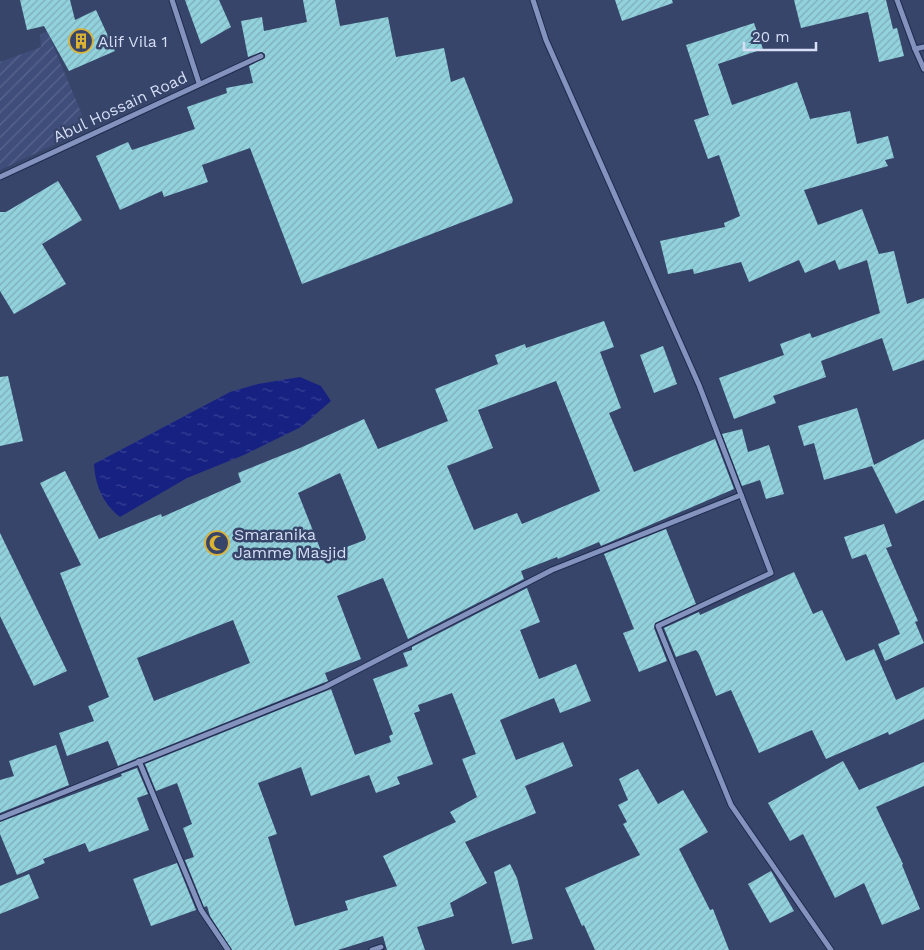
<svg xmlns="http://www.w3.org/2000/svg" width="924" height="950" font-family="'Work Sans',sans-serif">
  <defs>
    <pattern id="industrial-furrows" width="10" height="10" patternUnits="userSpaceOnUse" patternTransform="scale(1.25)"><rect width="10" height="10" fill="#3e4d7a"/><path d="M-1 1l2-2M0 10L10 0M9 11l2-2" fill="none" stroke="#59668e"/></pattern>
    <pattern id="water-ripples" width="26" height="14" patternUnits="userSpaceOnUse" patternTransform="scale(1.25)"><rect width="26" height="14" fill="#172182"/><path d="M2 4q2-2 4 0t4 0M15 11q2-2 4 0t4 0" fill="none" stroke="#384194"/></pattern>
    <pattern id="building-hatch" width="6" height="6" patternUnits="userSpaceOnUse" patternTransform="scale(1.25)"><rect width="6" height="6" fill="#92d2dd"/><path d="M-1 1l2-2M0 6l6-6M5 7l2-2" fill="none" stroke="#7eaeb8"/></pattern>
  </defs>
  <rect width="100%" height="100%" fill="#38456b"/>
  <polygon fill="url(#industrial-furrows)" points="47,31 88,129 0,170 0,62 41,47 40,35"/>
  <path fill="url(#water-ripples)" d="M 300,377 L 321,386 L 331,401 L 301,427 L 244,455 L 187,478 L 120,517 C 103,504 95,485 94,464 L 230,392 L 258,384 Z"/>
  <g fill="url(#building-hatch)" fill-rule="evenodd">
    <polygon points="20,0 70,0 75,20 96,10 115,51 69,71 44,26 27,30"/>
    <polygon points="185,0 219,0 231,27 201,44"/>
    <polygon points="303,0 335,0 340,26 388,17 396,57 444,48 451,82 464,77 513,200 512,203 302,284 250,148 202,165 208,182 164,197 162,191 120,210 96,156 128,142 132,150 195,129 187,107 227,93 226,88 253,83 249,66 265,58 265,54 261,52 248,57 241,21 262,17 264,31 307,22"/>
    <polygon points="615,0 672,0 673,3 622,21"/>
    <polygon points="794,0 886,0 893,29 897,28 904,56 879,62 868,12 801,28"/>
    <polygon points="754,23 763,49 718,64 732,105 797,82 810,119 850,111 857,144 888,136 894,158 885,160 888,166 804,190 818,225 862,209 879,254 894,251 907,304 924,298 924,360 893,371 882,338 821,361 826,377 773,396 776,403 734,419 719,378 784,355 780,344 810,333 812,338 880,313 867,260 839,270 835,260 805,273 799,260 749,282 741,262 694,274 693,269 668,274 660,241 725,227 724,223 740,216 719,155 708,159 694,120 709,115 686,45"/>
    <polygon points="58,181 82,220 42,244 66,284 14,314 0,291 0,212 6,212"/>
    <path d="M 604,321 L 614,347 L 600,352 L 621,408 L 609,413 L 634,472 L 715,439 L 734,489 L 601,546 L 599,542 L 558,559 L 557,557 L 521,571 L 524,579 L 408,639 L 383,578 L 337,596 L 361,659 L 325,673 L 328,681 L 118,766 L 108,741 L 67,756 L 59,733 L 94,721 L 88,706 L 109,697 L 60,573 L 81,565 L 40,483 L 65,471 L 99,539 L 161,514 L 162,517 L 241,482 L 238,473 L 300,448 L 364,419 L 378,449 L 448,421 L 435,389 L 498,364 L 495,355 L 525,344 L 526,348 ZM 556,381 L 600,491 L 522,524 L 517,513 L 474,530 L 447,466 L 493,448 L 478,410 ZM 340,473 L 366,537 L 365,540 L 323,556 L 298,493 ZM 233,620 L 250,663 L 154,701 L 137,658 Z"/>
    <polygon points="663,346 677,384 654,393 640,355"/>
    <polygon points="8,376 23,441 0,446 0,377"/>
    <polygon points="857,408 874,465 924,439 924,500 896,514 872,466 824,480 814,443 804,446 798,426"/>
    <polygon points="742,429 748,452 769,445 784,494 766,499 760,480 742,486 722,434"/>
    <polygon points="884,524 892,546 886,548 918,621 915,622 924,643 885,661 878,644 900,634 866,554 852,559 844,537"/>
    <polygon points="666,529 696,604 655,623 654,628 667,661 639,672 623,633 634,629 604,554"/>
    <polygon points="0,533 67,671 34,686 0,616"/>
    <polygon points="794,572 813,614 822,610 846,661 874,649 896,700 924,687 924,719 889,735 888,732 826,759 812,730 759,753 731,690 716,696 699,654 696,650 676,657 664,628 699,612 700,615"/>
    <path d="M 527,588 L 540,622 L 520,630 L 539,679 L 576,664 L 591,701 L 560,713 L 554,698 L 500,720 L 516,760 L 563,742 L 573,766 L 525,786 L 536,813 L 465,842 L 487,883 L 450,903 L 454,916 L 417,927 L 425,950 L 387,950 L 383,936 L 338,950 L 232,950 L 210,916 L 207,906 L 204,907 L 185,860 L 194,857 L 183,828 L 192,824 L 177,783 L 156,791 L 145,764 L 331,689 L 355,755 L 391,742 L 389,736 L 393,734 L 373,679 L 408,666 L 403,653 L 412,650 L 412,647 ZM 452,693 L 476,754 L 462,759 L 477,797 L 450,812 L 456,822 L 383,856 L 397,886 L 345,901 L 348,910 L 295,926 L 268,837 L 277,834 L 258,783 L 301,767 L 311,796 L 369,775 L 376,793 L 400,784 L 397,777 L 433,764 L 414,713 L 420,711 L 418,705 Z"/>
    <polygon points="56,745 69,785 0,813 0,780 14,776 9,761"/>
    <polygon points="843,761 859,790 924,762 924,786 876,807 903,864 902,865 920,909 882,925 864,883 835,898 803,834 790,841 768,803"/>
    <polygon points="137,768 148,794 137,798 149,830 89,852 85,843 43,859 45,863 17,875 0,834 0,822 122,776 121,774"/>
    <polygon points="638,769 658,804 683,790 708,832 679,849 710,910 713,909 729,950 595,950 584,925 582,926 565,888 640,855 623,824 627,822 618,805 628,800 619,779"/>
    <polygon points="177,863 196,910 151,926 133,879"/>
    <polygon points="510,864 517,878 533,939 512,944 494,872"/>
    <polygon points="771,871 794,911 770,923 748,884"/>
    <polygon points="29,874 39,898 0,914 0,886"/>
  </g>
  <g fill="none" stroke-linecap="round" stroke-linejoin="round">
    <g stroke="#1f2a4e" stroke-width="7">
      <g id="street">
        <polyline points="172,0 199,83"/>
        <polyline points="533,0 546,40 699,385 771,573 658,626 731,805 831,950"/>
        <polyline points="897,0 915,49 924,47"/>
        <polyline points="915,49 924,69"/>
        <polyline points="0,177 261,56"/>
        <polyline points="139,761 201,910 228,950"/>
        <polyline points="0,818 325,687 552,570 741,495"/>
        <polyline points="372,950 381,947"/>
      </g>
    </g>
    <use href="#street" stroke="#8393be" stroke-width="5"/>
  </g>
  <defs>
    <g id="building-ring" transform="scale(1.25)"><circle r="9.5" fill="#38456b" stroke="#dcb233" stroke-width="1.5"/><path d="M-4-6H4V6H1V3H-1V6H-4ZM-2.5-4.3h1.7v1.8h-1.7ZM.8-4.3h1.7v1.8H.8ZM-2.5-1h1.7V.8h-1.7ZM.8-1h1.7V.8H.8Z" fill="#dcb233"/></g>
    <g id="mosque-ring" transform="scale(1.25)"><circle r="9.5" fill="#38456b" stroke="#dcb233" stroke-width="1.5"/><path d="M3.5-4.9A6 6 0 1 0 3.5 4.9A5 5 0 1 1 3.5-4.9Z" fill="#dcb233"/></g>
  </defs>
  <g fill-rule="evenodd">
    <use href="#building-ring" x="81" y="41"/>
    <use href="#mosque-ring" x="217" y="543"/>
  </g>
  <g text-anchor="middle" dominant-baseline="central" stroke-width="5" stroke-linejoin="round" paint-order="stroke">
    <g font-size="16" fill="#d6dff6" stroke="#38456b" text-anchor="start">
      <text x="98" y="41">Alif Vila 1</text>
      <text x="234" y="534">Smaranika<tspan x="234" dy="18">Jamme Masjid</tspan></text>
    </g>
    <g font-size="16" fill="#d6dff6" stroke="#38456b">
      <text transform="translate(120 107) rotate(-25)">Abul Hossain Road</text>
    </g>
  </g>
  <path d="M744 42v8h72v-8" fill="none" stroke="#d6dff6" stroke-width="2.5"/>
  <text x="752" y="42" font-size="15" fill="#d6dff6" stroke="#38456b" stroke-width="4" paint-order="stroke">20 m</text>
</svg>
